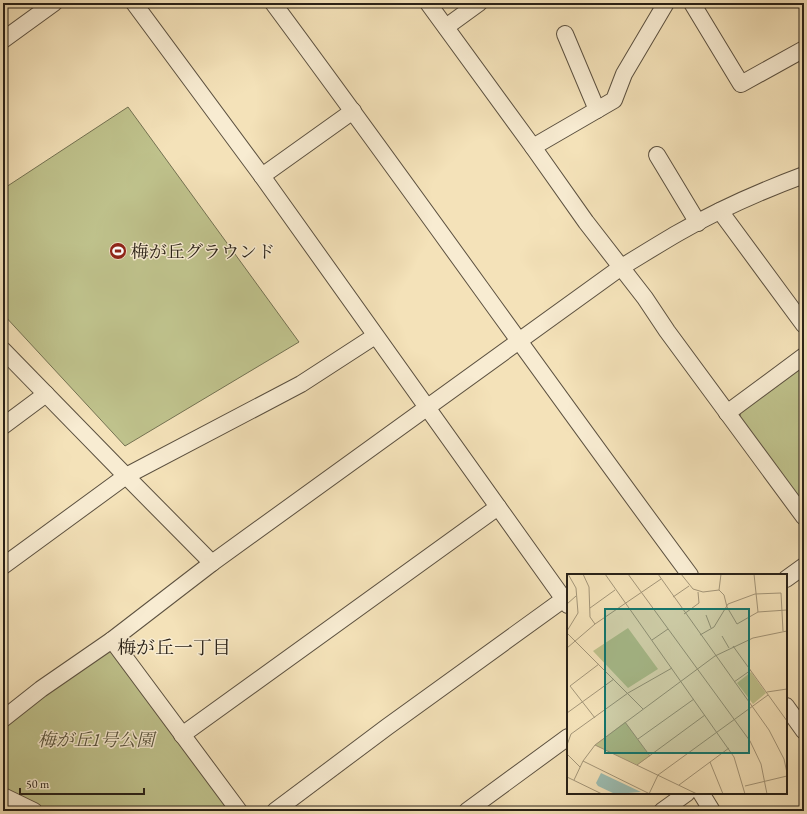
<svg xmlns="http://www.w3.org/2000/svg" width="807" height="814" font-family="'EB Garamond','Noto Serif JP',serif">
  <rect width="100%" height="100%" fill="#f4e2b9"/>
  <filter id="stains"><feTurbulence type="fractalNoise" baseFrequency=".005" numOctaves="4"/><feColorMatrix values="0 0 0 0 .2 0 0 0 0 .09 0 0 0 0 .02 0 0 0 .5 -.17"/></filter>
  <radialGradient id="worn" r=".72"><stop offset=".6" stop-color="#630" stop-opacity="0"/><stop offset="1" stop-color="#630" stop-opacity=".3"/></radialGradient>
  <g fill="#bfc28c" stroke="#747252">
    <polygon points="128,107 299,342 125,446 3,314 3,189"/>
    <polygon points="804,362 804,506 740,417 741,409"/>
    <polygon points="112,640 239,811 34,811 3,796 3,719"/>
  </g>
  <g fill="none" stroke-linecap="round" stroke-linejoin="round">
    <g stroke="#5c5140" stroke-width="18">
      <g id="minor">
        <polyline points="134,3 262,176 568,605"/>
        <path d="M 273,3 C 414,193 549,385 690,575"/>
        <polyline points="428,3 533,147 586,222 645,298 667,331 804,517"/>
        <polyline points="692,3 741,84 804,49"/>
        <polyline points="446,27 479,3"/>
        <polyline points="565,34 597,110"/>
        <polyline points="3,40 54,3"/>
        <polyline points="533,147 614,100 624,74 666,3"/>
        <polyline points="657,155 698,223"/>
        <polyline points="262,176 353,111"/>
        <polyline points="720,211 804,325"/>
        <polyline points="3,350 126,476 212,563"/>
        <polyline points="727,413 804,356"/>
        <polyline points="3,426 46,394"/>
        <polyline points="3,566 126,476 301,384 375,336"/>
        <polyline points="786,579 804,566"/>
        <polyline points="112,640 239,811"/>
        <polyline points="786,706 804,731"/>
        <path d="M 3,719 L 41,689 L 112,640 L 212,563 L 620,268 C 640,256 659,244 678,233 C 718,210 761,191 804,175"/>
        <polyline points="182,735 498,507"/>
        <polyline points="701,793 712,811"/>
        <polyline points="3,796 34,811"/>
        <polyline points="275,811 387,727 564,599"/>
        <polyline points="467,811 568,737"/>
        <polyline points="662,811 687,793"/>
      </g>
    </g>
    <use href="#minor" stroke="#f8ecd2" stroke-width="16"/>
  </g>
  <defs>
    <g id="stadium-disc" transform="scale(0.9)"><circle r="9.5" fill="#8f2418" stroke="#f8ecd2"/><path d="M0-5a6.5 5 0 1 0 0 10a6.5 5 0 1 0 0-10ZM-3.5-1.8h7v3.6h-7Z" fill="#fff"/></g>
  </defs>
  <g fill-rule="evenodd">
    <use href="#stadium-disc" x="118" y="251"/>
  </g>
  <g text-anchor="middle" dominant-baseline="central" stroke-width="3" stroke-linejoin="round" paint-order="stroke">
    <g font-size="18" fill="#292117" stroke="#f8ecd2" text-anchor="start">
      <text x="131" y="251">梅が丘グラウンド</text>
    </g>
    <g font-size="18" font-style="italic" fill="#56513a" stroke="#f8ecd2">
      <text x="96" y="739">梅が丘1号公園</text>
    </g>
    <g font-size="19" fill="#292117" stroke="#f8ecd2">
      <text x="174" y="647">梅が丘一丁目</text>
    </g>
  </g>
  <g transform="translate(567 574)">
    <rect width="220" height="220" fill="#f4e2b9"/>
    <path d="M 61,54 L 91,95 L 61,114 L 26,77 ZM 184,98 L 199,119 L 186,130 L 170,109 ZM 58,148 L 83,182 L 70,191 L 28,171 Z" fill="#bfc28c"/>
    <path d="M 34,199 L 74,218 L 48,220 L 31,212 L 29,209 Z" fill="#9cbdb2"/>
    <path fill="none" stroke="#a39578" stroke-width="1" d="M 16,0 L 22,13 L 23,43 L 28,50M 38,0 L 167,183 L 178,220M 61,0 L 183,167 L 194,190 L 200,220M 91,0 L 202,156 L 217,185 L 220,199M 114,0 L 126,15 L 136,18 L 152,16 L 154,0M 187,0 L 191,38M 152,16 L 157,21 L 160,33 L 170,50 L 191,38 L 220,36M 106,23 L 122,12M 0,30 L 9,22M 23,34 L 48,16M 117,40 L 132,29 L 131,18M 139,41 L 144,54M 0,57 L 11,39 L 9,14 L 1,0M 0,59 L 76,135M 133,61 L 147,53 L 161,30 L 188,20 L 214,19 L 216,57M 155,62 L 162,74M 85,66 L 101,55M 166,72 L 220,147M 0,74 L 28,50 L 94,5M 167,108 L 184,96M 200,118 L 220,115M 0,139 L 47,105M 28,144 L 3,112 L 32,90M 58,148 L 83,182M 71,165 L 127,125M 0,171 L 4,160 L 61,119 L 105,94M 28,171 L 130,220M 0,180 L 13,193M 16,187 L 83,220M 143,188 L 156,220M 70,191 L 138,141M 0,203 L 35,220M 7,206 L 16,187 L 28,171 L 148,82 L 186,64 L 220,57M 112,211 L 162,174M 178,212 L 220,202M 82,220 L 91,201 L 201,121"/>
    <path fill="#0f766e" fill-opacity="0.15" stroke="#0f766e" stroke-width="2" d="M 38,35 L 182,35 L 182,179 L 38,179 Z"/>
    <rect width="220" height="220" fill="none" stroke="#292117" stroke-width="2"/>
  </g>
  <rect width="807" height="814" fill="none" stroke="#f4e2b9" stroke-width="16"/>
  <rect x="4" y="4" width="799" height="806" fill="none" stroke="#292117" stroke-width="2"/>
  <rect x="8" y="8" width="791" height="798" fill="none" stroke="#292117"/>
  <path d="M20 788v6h124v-6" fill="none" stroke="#292117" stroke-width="2"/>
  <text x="26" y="788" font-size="12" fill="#292117" stroke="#f8ecd2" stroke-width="3" paint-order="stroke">50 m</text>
  <rect width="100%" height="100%" filter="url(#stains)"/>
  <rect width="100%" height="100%" fill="url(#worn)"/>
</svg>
